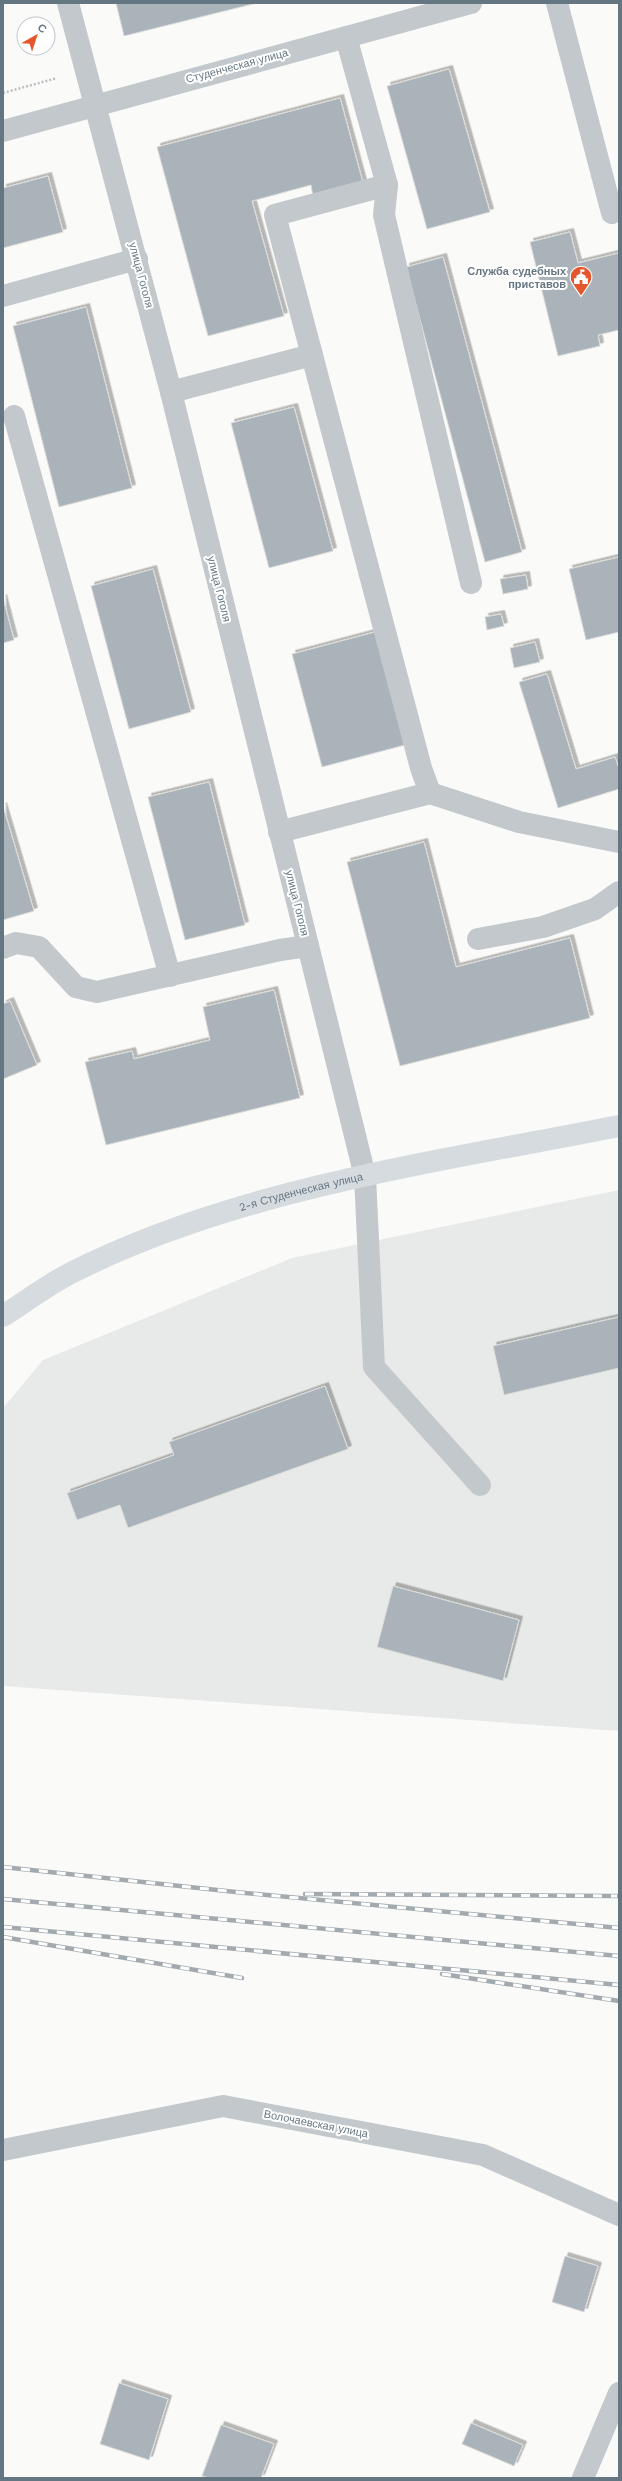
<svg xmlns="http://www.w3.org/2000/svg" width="622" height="2481" font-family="'Work Sans',sans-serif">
  <defs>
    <filter id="shadow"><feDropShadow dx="3.5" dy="-3.5" stdDeviation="0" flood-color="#0004"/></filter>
  </defs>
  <rect width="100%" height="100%" fill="#fafaf8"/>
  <polygon fill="#e8e9e9" points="619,1190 619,1731 3,1686 3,1408 43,1360 292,1258"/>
  <g fill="#aab3b9" stroke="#dcdcda" filter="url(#shadow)">
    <polygon points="116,3 257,3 124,36"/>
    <polygon points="449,69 490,212 427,229 387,86"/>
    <polygon points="340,98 363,183 313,197 311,185 252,201 284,316 208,336 157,147"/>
    <polygon points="48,176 63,232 3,248 3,188"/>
    <polygon points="570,232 578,263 619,253 619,330 598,335 600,346 558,356 530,242"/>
    <polygon points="443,257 522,552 485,562 406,267"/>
    <polygon points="86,307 132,488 59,507 13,326"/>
    <polygon points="294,407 333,551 269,568 231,423"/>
    <polygon points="619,557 619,632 586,640 569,569"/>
    <polygon points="153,569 191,712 129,729 91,586"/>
    <polygon points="526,575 528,589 503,594 500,579"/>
    <polygon points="3,598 14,640 3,643"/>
    <polygon points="501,614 504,626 487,630 485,617"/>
    <polygon points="375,632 405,745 322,767 292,654"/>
    <polygon points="535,642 540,662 514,668 510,648"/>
    <polygon points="547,674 576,769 615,757 619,769 619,789 558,808 519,682"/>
    <polygon points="209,782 245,925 185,940 148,797"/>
    <polygon points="3,806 34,911 3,920"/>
    <polygon points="424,842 456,967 570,938 590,1018 400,1066 347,862"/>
    <polygon points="274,990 300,1098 106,1145 85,1062 132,1051 134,1059 210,1040 203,1007"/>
    <polygon points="10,1001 37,1065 3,1079 3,1004"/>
    <polygon points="619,1317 619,1368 504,1395 493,1346"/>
    <polygon points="325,1386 348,1449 128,1528 120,1505 77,1520 67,1493 174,1455 169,1442"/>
    <polygon points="393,1586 519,1620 503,1681 377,1647"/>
    <polygon points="565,2256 598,2266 584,2312 552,2302"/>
    <polygon points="119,2383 168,2399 149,2460 100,2444"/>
    <polygon points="471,2423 523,2445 514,2466 462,2444"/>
    <polygon points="221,2425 274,2444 261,2478 209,2478 202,2476"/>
  </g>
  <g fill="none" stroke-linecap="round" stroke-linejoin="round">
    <polyline stroke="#bbbfc2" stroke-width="2.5" stroke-dasharray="2 2" stroke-linecap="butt" points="3,93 57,78"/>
    <g stroke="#c3c8cc" stroke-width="22">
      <polyline points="68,3 171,392 365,1176 374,1367 480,1485"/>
      <polyline points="557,3 612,213"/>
      <polyline points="346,37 387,185 275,215 421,768 430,793"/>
      <polyline points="3,131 471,3"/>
      <polyline points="387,185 384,215 471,583"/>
      <polyline points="3,296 137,259"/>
      <polyline points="171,392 312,355"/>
      <polyline points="14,416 170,976"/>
      <polyline points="279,832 430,793 519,822 619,842"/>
      <polyline points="478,939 543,927 595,909 619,892"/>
      <polyline points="3,948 16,943 39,947 76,987 97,992 280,950 308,946"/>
      <polyline points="3,2150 223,2106 483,2155 619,2215"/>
      <polyline points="583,2478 619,2393"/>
    </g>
    <path stroke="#d6dbdf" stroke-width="22" id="s1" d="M 3,1316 C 25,1302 46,1286 69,1274 C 235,1189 437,1162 619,1126"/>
    <g stroke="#a2aab0" stroke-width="4.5">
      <g id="rail">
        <polyline points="3,1867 245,1893 619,1928"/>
        <polyline points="305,1894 617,1896"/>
        <polyline points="3,1899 619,1956"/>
        <polyline points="3,1927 619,1985"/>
        <polyline points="3,1937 242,1978"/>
        <polyline points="442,1974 619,2001"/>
      </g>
    </g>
    <use href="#rail" stroke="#fff" stroke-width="3" stroke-dasharray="9" stroke-linecap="butt"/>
  </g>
  <defs>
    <g id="civic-pin" transform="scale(1.15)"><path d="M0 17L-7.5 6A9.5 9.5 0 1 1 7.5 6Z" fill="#e4572e" stroke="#fff"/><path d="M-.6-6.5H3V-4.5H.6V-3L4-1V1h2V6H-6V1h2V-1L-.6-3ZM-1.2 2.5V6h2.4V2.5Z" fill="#fff"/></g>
  </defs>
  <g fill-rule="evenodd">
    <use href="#civic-pin" x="581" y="277"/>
  </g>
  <g text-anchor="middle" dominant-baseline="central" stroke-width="4" stroke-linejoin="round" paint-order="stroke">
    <g font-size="11" fill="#657683" stroke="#fff">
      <text transform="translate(237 66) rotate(-15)">Студенческая улица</text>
      <text transform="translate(141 275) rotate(75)">улица Гоголя</text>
      <text transform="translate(219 589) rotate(76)">улица Гоголя</text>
      <text transform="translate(297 903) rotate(76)">улица Гоголя</text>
      <text stroke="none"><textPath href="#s1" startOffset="325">2-я Студенческая улица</textPath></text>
      <text transform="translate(316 2124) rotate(11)">Волочаевская улица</text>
    </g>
    <g font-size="11" font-weight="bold" fill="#657683" stroke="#fff" text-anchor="end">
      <text x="566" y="271">Служба судебных<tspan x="566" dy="13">приставов</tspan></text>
    </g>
  </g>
  <rect width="622" height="2481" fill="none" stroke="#657683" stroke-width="8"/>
  <g transform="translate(36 36) rotate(39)"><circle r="19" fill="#ffffff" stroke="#c1c8cd"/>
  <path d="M0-3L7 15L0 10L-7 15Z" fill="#e4572e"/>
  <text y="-6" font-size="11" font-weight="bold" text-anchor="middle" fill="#657683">С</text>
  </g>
</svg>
